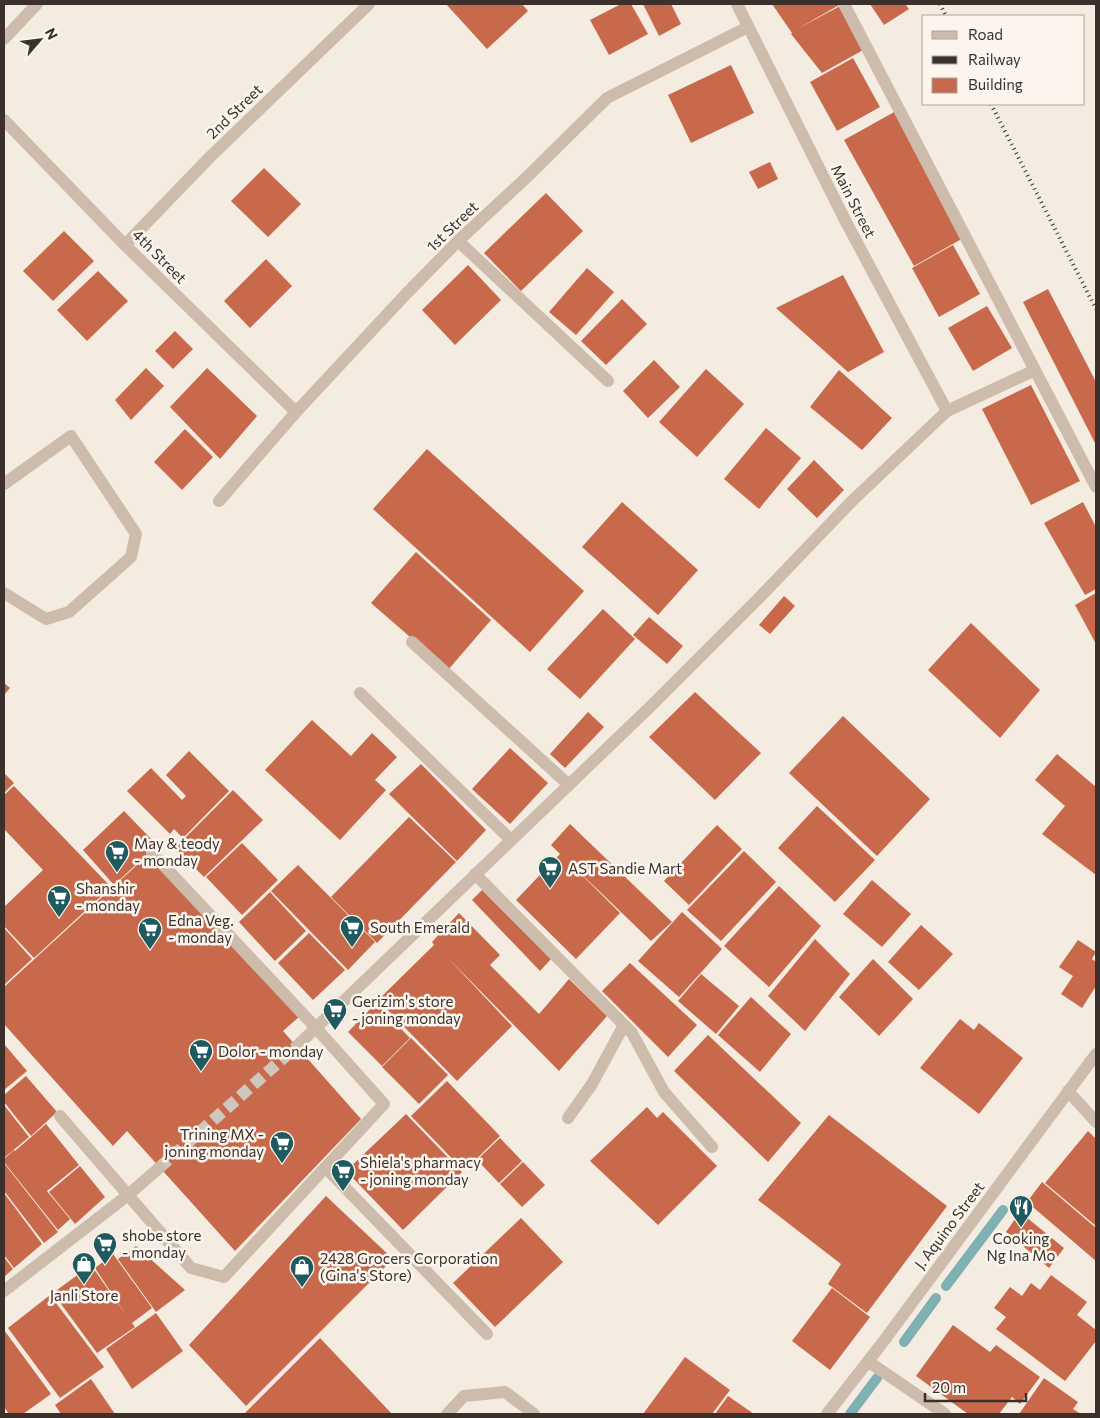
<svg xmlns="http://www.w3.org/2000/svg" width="1100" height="1418" font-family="Commissioner,sans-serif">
  <rect width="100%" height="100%" fill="#f4ebe1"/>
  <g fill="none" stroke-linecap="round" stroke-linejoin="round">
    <g stroke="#7fb0b2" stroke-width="10">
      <polyline points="946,1286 1003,1210"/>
      <polyline points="904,1342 936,1298"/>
      <polyline points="850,1414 877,1378"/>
    </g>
  </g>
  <g fill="#c8694b">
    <polygon points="446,4 522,4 528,11 487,49"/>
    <polygon points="621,4 631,4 648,34 609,55 590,20"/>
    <polygon points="643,4 671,4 681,24 659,36"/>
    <polygon points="772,4 841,4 797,29 842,5 865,49 822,73 791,34 792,33"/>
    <polygon points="870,4 905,4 909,9 884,25"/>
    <polygon points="853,58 880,107 837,131 810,82"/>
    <polygon points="731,65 754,113 691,143 668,95"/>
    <polygon points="896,111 965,237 914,266 844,140"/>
    <polygon points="770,162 778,179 758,189 749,172"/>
    <polygon points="264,168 301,204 268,237 231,201"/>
    <polygon points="546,193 583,231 521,291 484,253"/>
    <polygon points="64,231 94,261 53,301 23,271"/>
    <polygon points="953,245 980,294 939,317 912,268"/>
    <polygon points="266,259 292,286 250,328 224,301"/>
    <polygon points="468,265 501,300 455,345 422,310"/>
    <polygon points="587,268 614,292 576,335 549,312"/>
    <polygon points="98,271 128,301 87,341 57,310"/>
    <polygon points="843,275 884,352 848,372 776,308"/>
    <polygon points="1048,289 1096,382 1096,445 1023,302"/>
    <polygon points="622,299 647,324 606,365 581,341"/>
    <polygon points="987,306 1012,348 973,371 948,328"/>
    <polygon points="175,331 193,349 173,369 155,351"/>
    <polygon points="654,360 680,387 648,418 623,391"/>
    <polygon points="146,368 164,386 131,420 115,400"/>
    <polygon points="207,368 257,416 220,459 170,407"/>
    <polygon points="706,369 744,404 697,457 659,422"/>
    <polygon points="839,370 892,418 862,450 810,407"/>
    <polygon points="1031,385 1080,481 1031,505 982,409"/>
    <polygon points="766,428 801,458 759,509 724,479"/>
    <polygon points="185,429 213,457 182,490 154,462"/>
    <polygon points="427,449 584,591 530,652 373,509"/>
    <polygon points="814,460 844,490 817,518 787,489"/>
    <polygon points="622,502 698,570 658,615 582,547"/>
    <polygon points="1083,502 1096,527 1096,589 1085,595 1044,523"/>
    <polygon points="416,552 491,620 448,670 371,603"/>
    <polygon points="1096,593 1096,644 1075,605"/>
    <polygon points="784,596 795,606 770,634 759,625"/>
    <polygon points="603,609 635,639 580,699 547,669"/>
    <polygon points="649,617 683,646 667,664 633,635"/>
    <polygon points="971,623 1040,690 1000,738 928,670"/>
    <polygon points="4,683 10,688 4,695"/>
    <polygon points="695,692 761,753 715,800 649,737"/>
    <polygon points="588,712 604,727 565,768 550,754"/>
    <polygon points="843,716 930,799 877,856 789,773"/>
    <polygon points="312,720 351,756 372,733 397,757 375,780 386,790 340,840 265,770"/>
    <polygon points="510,748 548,783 510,824 472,789"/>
    <polygon points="189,751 229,791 183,838 174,829 170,834 127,791 151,768 182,800 186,796 166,775"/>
    <polygon points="1057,754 1096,787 1096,875 1042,834 1065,806 1035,780"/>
    <polygon points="421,764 486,830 457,861 389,794"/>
    <polygon points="4,773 14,783 4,793"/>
    <polygon points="14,786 111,887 34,958 4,926 4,907 43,870 4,829 4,795"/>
    <polygon points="233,790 263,820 204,877 175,848"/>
    <polygon points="817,806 875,860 835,902 778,848"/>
    <polygon points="124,811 157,845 114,885 83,850"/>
    <polygon points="409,817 456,862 377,943 331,897"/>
    <polygon points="570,824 672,922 651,941 569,862 620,913 576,959 516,900 560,854 551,845"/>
    <polygon points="717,825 742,849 689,905 664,881"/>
    <polygon points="242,843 278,880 242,915 206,877"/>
    <polygon points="744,851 776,882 721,941 687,910"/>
    <polygon points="150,853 300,1016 283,1031 361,1119 235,1251 127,1131 113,1146 4,1024 4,987"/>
    <polygon points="298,865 375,942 348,970 271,891"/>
    <polygon points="872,880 911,914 882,947 843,914"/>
    <polygon points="779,886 821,926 769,987 724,946"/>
    <polygon points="482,890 551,959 540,971 472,900"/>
    <polygon points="270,892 306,931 275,961 239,922"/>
    <polygon points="682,912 722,949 679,997 638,961"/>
    <polygon points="459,913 500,955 490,965 539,1014 569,979 607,1016 559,1071 447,957 512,1026 457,1081 378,1000 434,945 432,942"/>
    <polygon points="921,925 953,954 919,990 888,962"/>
    <polygon points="4,928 32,959 4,985"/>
    <polygon points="309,933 345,970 313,1000 278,963"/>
    <polygon points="815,939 850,974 805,1031 768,996"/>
    <polygon points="1078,940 1096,952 1092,959 1096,962 1096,986 1082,1008 1061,994 1073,976 1059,967"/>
    <polygon points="873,959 913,999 879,1036 839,997"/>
    <polygon points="630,963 697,1025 668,1057 602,991"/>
    <polygon points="701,974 739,1006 716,1034 678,1001"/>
    <polygon points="751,997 791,1034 760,1072 718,1035"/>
    <polygon points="376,1003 410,1038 382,1066 348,1032"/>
    <polygon points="960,1019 974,1030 979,1023 1023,1058 979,1114 920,1068"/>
    <polygon points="708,1035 801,1123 768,1162 674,1071"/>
    <polygon points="411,1038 448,1075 419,1104 382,1067"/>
    <polygon points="4,1044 27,1071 4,1090"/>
    <polygon points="26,1076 57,1112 31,1136 4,1102 4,1095"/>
    <polygon points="447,1081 500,1136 464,1171 411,1116"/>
    <polygon points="4,1105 29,1137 4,1158"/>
    <polygon points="647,1107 657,1118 663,1112 717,1166 658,1225 590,1161"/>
    <polygon points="406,1114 462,1172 403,1230 346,1171"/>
    <polygon points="829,1115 947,1206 867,1313 828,1284 841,1264 758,1200"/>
    <polygon points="46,1124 79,1165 47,1191 70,1219 58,1230 4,1162 4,1159 14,1150 15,1151"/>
    <polygon points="1088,1131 1096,1139 1096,1226 1045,1183"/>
    <polygon points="500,1138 522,1161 499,1183 477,1160"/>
    <polygon points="523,1162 545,1185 522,1207 500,1184"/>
    <polygon points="4,1163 58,1232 44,1243 4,1191"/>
    <polygon points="80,1166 105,1197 75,1224 49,1192"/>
    <polygon points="1042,1182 1096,1228 1096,1261 1027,1202"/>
    <polygon points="4,1193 42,1244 14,1268 4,1255"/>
    <polygon points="326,1196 393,1259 246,1406 189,1345"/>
    <polygon points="1020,1212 1064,1248 1049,1268 1006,1232"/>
    <polygon points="521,1218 563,1262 495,1327 453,1283"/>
    <polygon points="136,1246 185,1290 156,1312 118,1259"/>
    <polygon points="113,1254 152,1308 132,1323 135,1327 97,1353 53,1293 91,1265 126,1315 95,1268"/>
    <polygon points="4,1257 13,1269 4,1277"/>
    <polygon points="1051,1275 1087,1302 1077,1315 1096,1330 1096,1341 1065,1381 996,1329 1006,1317 994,1308 1010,1287 1022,1296 1031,1283 1040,1290"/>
    <polygon points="832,1288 870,1317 830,1370 792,1341"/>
    <polygon points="50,1295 104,1367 60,1398 8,1328"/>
    <polygon points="156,1313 183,1351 132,1389 106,1349"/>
    <polygon points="953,1325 990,1352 996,1345 1040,1377 1020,1404 1012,1397 999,1414 968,1414 916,1376"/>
    <polygon points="4,1330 51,1394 23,1414 9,1414 4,1407"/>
    <polygon points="320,1338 392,1414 244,1414"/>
    <polygon points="685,1357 730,1390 712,1414 643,1414"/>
    <polygon points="1044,1378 1078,1402 1073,1409 1081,1414 1019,1414"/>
    <polygon points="91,1379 115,1414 61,1414 55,1405"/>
    <polygon points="728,1396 754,1414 715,1414"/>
  </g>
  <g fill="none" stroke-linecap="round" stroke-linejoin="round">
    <polyline stroke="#cfc6bd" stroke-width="12" stroke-dasharray="12 6" stroke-linecap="butt" points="159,1168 297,1046"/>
    <g stroke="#cdbbac" stroke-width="12">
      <polyline points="737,4 846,222 947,411"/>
      <polyline points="844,4 1096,487"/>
      <polyline points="4,39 37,4"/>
      <polyline points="4,120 125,245 296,412"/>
      <polyline points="458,241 608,381"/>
      <polyline points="125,245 210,157 369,4"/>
      <polyline points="4,484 71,436 136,534 131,557 69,612 46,619 4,593"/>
      <polyline points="219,501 296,412 406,294 458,241 528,176 607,98 748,27"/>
      <polyline points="412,642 569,785"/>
      <polyline points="360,693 511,840"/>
      <polyline points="475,874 632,1033 664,1092 712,1147"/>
      <polyline points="297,1046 651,706 757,600 852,501 947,411 1035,370"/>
      <polyline points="1068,1091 1096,1122"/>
      <polyline points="60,1116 191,1268 224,1277 384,1104 316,1028 152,853"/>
      <polyline points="568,1118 592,1084 624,1025"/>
      <polyline points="326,1168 487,1334"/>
      <polyline points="4,1291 128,1195 159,1168"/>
      <polyline points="869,1362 945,1414"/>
      <polyline points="447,1414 464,1396 505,1392 534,1414"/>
      <polyline points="827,1414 883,1342 1096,1054"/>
    </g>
    <g stroke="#3b302b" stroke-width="4" stroke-dasharray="1 4" stroke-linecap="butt">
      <polyline points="940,4 946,16"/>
      <polyline points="991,104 1096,309"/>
    </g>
  </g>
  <defs>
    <g id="supermarket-pin" transform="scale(1.25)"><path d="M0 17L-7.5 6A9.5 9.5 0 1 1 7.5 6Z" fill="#1f5a5e" stroke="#fbf5ee"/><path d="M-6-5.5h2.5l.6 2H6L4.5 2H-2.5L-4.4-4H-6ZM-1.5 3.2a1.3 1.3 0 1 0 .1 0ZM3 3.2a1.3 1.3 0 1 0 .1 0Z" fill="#fff"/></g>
    <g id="restaurant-pin" transform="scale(1.25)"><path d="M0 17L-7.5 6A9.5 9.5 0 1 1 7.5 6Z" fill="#1f5a5e" stroke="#fbf5ee"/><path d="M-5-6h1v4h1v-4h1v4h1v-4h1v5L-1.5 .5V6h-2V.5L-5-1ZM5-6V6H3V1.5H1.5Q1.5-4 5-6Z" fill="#fff"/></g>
    <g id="shop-pin" transform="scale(1.25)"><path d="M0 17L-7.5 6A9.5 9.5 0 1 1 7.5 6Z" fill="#1f5a5e" stroke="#fbf5ee"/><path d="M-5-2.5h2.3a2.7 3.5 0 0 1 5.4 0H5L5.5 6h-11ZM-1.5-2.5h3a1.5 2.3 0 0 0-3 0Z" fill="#fff"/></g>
  </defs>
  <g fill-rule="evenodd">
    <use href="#supermarket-pin" x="117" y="852"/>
    <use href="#supermarket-pin" x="550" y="868"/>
    <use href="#supermarket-pin" x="59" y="897"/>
    <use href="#supermarket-pin" x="352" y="927"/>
    <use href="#supermarket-pin" x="150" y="929"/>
    <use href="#supermarket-pin" x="335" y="1010"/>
    <use href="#supermarket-pin" x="201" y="1051"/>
    <use href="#supermarket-pin" x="282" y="1143"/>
    <use href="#supermarket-pin" x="343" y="1171"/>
    <use href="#restaurant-pin" x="1021" y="1207"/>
    <use href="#supermarket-pin" x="105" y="1244"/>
    <use href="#shop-pin" x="84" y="1264"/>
    <use href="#shop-pin" x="302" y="1267"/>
  </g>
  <g text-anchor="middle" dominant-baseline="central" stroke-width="5" stroke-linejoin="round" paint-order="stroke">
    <g font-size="15" fill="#3b302b" stroke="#fbf5ee">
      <text transform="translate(234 111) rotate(-44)">2nd Street</text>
      <text transform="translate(854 201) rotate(63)">Main Street</text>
      <text transform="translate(452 226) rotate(-44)">1st Street</text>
      <text transform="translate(160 256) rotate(45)">4th Street</text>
      <text transform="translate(949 1225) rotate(-53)">J. Aquino Street</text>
    </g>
    <g font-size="15" fill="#3b302b" stroke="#fbf5ee" text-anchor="start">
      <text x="134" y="843">May &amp; teody<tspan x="134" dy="17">- monday</tspan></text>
      <text x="568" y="868">AST Sandie Mart</text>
      <text x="76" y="888">Shanshir<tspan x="76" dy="17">- monday</tspan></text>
      <text x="168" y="920">Edna Veg.<tspan x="168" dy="17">- monday</tspan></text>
      <text x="370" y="927">South Emerald</text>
      <text x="352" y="1001">Gerizim's store<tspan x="352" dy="17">- joning monday</tspan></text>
      <text x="218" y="1051">Dolor - monday</text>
      <text x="264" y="1134" text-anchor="end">Trining MX -<tspan x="264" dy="17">joning monday</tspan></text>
      <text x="360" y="1162">Shiela's pharmacy<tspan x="360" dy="17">- joning monday</tspan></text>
      <text x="122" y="1235">shobe store<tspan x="122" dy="17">- monday</tspan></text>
      <text x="1021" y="1238" text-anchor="middle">Cooking<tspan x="1021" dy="17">Ng Ina Mo</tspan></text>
      <text x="320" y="1258">2428 Grocers Corporation<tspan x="320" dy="17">(Gina's Store)</tspan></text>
      <text x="84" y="1295" text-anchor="middle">Janli Store</text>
    </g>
  </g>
  <rect width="1100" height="1418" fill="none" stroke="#3b302b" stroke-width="10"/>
  <rect x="922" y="15" width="162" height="90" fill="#fbf5ee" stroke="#aea6a0"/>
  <rect x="932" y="31" width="25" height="8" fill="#cdbbac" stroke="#aea6a0"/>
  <text x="968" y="40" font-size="15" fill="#3b302b">Road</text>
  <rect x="932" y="56" width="25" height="8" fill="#3b302b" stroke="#aea6a0"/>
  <text x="968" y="65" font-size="15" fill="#3b302b">Railway</text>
  <rect x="932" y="78" width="25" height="15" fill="#c8694b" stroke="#aea6a0"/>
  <text x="968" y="90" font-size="15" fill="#3b302b">Building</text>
  <g transform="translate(40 40) rotate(62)" stroke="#fbf5ee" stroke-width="4" paint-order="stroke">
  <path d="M0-4L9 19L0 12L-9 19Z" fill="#3b302b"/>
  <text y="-8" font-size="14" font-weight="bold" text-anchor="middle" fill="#3b302b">N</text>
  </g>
  <path d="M925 1393v8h101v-8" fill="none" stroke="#3b302b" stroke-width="2.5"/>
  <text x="932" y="1393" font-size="15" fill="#3b302b" stroke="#fbf5ee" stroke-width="4" paint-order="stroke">20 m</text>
</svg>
